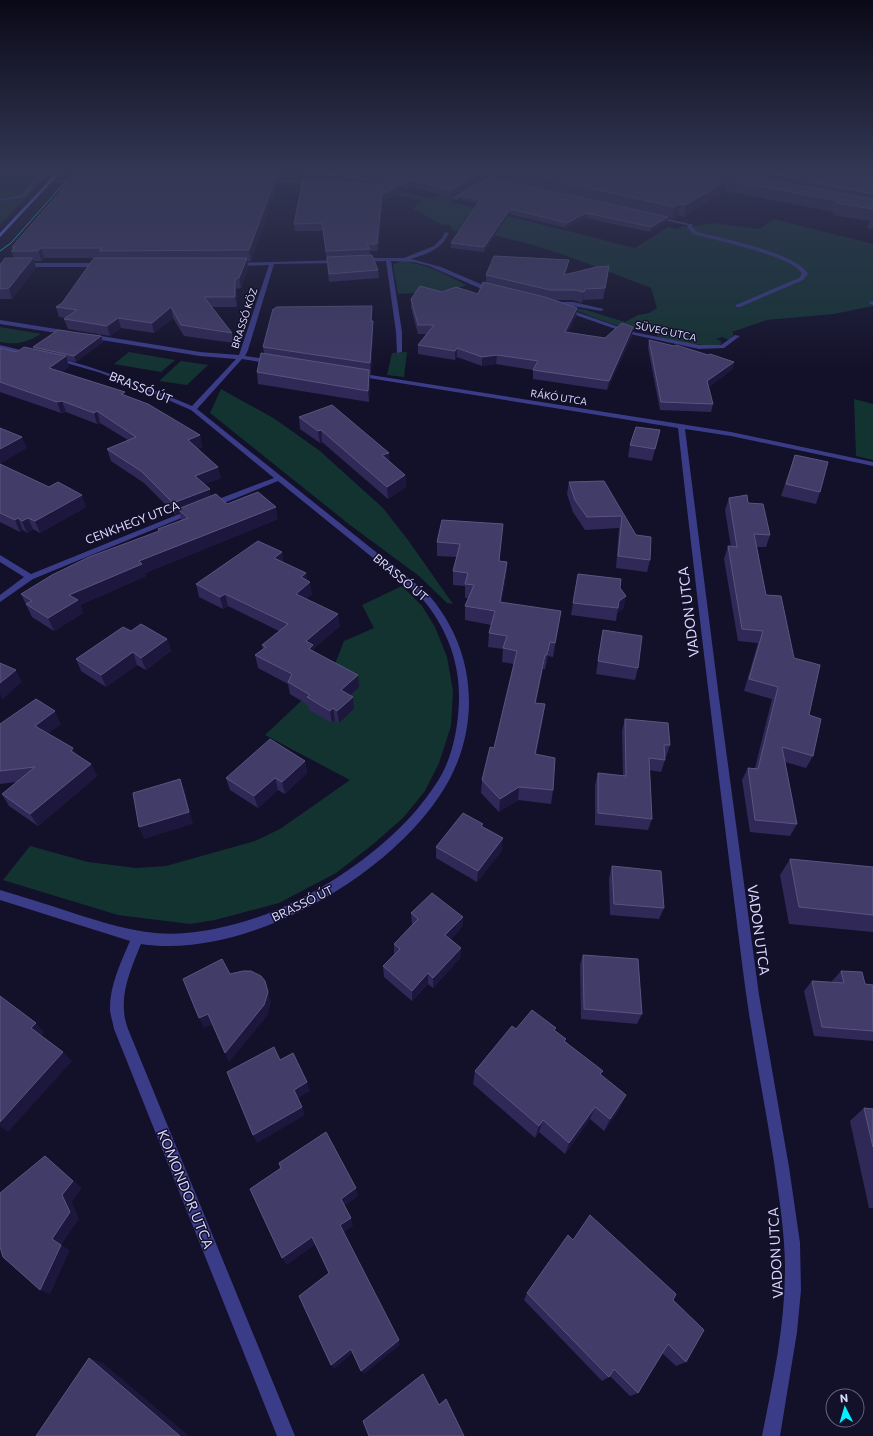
<svg xmlns="http://www.w3.org/2000/svg" width="873" height="1436" font-family="Commissioner,sans-serif">
  <rect width="100%" height="100%" fill="#131029"/>
  <g fill="#133331">
    <polygon points="0,171 51,171 0,225"/>
    <path d="M 463,189 L 466,190 L 455,195 L 452,202 L 635,248 L 668,227 L 677,229 L 682,226 L 689,227 L 713,223 L 759,229 L 774,219 L 873,244 L 873,306 L 834,314 L 767,320 L 732,332 L 734,334 L 729,340 L 722,337 L 716,339 L 722,342 L 720,345 C 698,346 679,343 657,336 L 658,331 C 648,329 640,331 630,329 C 609,324 588,315 567,307 L 586,310 L 625,322 L 638,315 L 649,313 L 657,308 L 651,288 C 588,264 522,234 453,231 L 450,225 L 443,225 L 413,209 L 422,200 L 365,190 L 385,190 L 432,198 Z"/>
    <path d="M 402,261 C 426,264 445,274 466,285 L 457,288 L 458,290 L 398,294 L 393,265 Z"/>
    <path d="M 0,327 L 41,334 C 25,343 18,345 0,342 Z"/>
    <polygon points="129,352 175,360 161,372 114,364"/>
    <polygon points="407,352 404,377 387,375 392,353"/>
    <polygon points="181,361 208,365 187,385 159,381"/>
    <polygon points="221,389 275,419 320,451 383,508 408,540 453,604 447,603 419,576 350,525 210,413"/>
    <polygon points="854,399 873,404 873,460 856,456"/>
    <polygon points="402,586 422,606 435,627 447,657 453,691 451,726 439,763 425,791 403,818 372,845 336,873 279,903 215,920 190,924 118,915 3,880 30,846 88,862 136,868 166,866 255,841 280,829 350,780 265,735 317,686 335,664 344,641 374,628 362,605"/>
  </g>
  <g fill="none" stroke-linecap="round" stroke-linejoin="round">
    <g fill="#3b3c88" fill-rule="evenodd">
      <polygon points="43,171 47,171 24,197 0,201 0,199 21,195"/>
      <polygon points="501,175 517,178 517,179 515,180 501,177 488,179 486,178"/>
      <path d="M 689,224 L 693,224 L 692,227 L 697,232 C 721,238 797,253 808,274 L 803,280 L 740,307 L 736,307 L 736,305 L 799,278 L 802,274 C 794,256 714,240 693,234 L 687,227 Z"/>
      <polygon points="873,301 873,305 869,303 870,302"/>
      <polygon points="554,302 573,302 604,309 601,311 573,306 552,305 552,303"/>
    </g>
    <g fill="#3b3c88" fill-rule="evenodd">
      <polygon points="454,171 461,171 501,181 499,182 488,180 462,195 457,200 453,199 453,197 484,179"/>
      <polygon points="263,179 315,182 317,183 315,184 261,181"/>
      <polygon points="51,180 83,180 85,181 83,182 49,182"/>
      <polygon points="655,216 691,224 693,225 691,226 653,218"/>
      <path d="M 445,232 L 449,233 C 442,249 427,254 411,259 L 441,267 L 497,291 L 494,293 L 484,290 L 429,266 L 414,262 L 391,261 L 402,332 L 402,352 L 397,353 L 396,332 L 386,261 L 360,262 L 357,260 L 369,258 L 404,258 L 434,246 L 442,238 Z"/>
      <path d="M 342,260 L 343,261 L 340,263 L 274,264 L 248,350 L 245,356 L 273,360 L 276,362 L 273,364 L 242,359 L 197,409 L 426,592 C 479,650 483,734 438,798 C 382,881 242,960 141,944 C 133,964 122,988 124,1010 C 124,1017 126,1023 128,1029 L 295,1436 L 277,1436 L 114,1029 C 113,1023 111,1017 110,1011 C 109,987 121,962 130,941 L 0,900 L 0,890 C 23,897 47,904 70,912 C 108,924 145,937 186,933 C 251,927 308,900 361,861 C 393,837 423,808 443,772 C 454,750 458,725 459,701 C 460,661 446,626 420,596 L 278,481 L 214,507 L 208,507 L 208,503 L 274,478 L 191,410 L 136,386 L 98,372 L 52,359 L 55,357 C 104,370 145,386 192,406 L 236,359 L 200,356 L 89,338 L 86,336 L 89,334 L 200,352 L 239,355 L 269,265 L 234,266 L 231,264 L 232,263 Z"/>
      <polygon points="0,263 102,263 105,265 102,267 0,267"/>
      <polygon points="561,308 565,308 633,332 699,345 721,345 735,335 740,336 724,348 699,349 630,334 561,310"/>
      <polygon points="0,320 69,331 72,333 69,335 0,324"/>
      <polygon points="0,345 33,353 34,354 31,356 0,349"/>
      <path d="M 358,373 L 731,432 L 873,462 L 873,466 L 731,436 L 685,429 L 719,698 L 759,995 L 789,1167 L 800,1243 L 801,1290 L 797,1332 L 780,1436 L 762,1436 C 773,1381 785,1326 785,1269 C 785,1233 779,1198 774,1162 C 764,1098 751,1035 743,971 C 720,790 698,609 678,428 L 356,376 L 356,374 Z"/>
      <polygon points="189,510 195,510 196,512 33,579 0,602 0,595 24,577 0,562 0,555 31,574"/>
    </g>
    <polygon fill="#6f72ff" fill-rule="evenodd" points="58,171 62,171 0,237 0,233"/>
    <polyline stroke="#04f1ff" stroke-width="1" points="0,251 11,243 75,171"/>
  </g>
  <g fill="#302957">
    <polygon points="80,171 281,171 279,179 276,179 277,186 251,261 247,261 248,268 241,288 236,289 237,307 212,307 232,333 234,343 184,336 173,318 154,333 121,328 110,336 68,329 64,319 65,318 59,317 56,307 62,303 101,258 44,258 42,261 34,261 36,268 12,299 0,299 0,265 14,258 11,251 12,250 12,247 81,174"/>
    <polygon points="305,171 873,171 873,229 867,228 870,221 833,215 834,212 725,191 684,217 678,215 672,219 667,217 667,222 650,232 585,218 566,228 509,214 484,252 451,248 451,243 478,204 460,199 460,195 638,211 502,179 502,174 489,176 480,174 480,180 452,197 411,187 408,189 403,188 403,191 382,201 378,251 370,251 370,255 378,270 379,278 329,282 323,231 295,231 294,224 305,180"/>
    <polygon points="567,271 566,274 608,276 603,299 583,300 582,303 573,300 556,300 577,308 576,316 568,332 605,338 633,327 632,336 607,390 533,379 533,370 496,364 482,366 457,357 455,360 418,354 418,345 427,334 418,334 411,308 411,299 442,292 478,294 486,283 486,275"/>
    <polygon points="372,317 372,321 373,331 371,374 370,374 370,381 369,402 258,384 257,372 264,353 263,347"/>
    <polygon points="101,336 103,342 76,362 67,360 69,367 62,372 126,396 200,435 202,447 198,449 221,478 204,484 211,496 227,504 278,519 145,573 146,576 80,605 83,613 54,631 32,617 21,594 159,531 158,529 181,520 180,514 176,515 144,483 111,461 107,449 128,440 100,423 97,424 66,412 61,413 0,392 0,348 17,352 34,349 33,347"/>
    <polygon points="649,340 734,362 732,370 708,387 713,404 711,412 660,410 648,348"/>
    <polygon points="299,417 389,453 389,462 405,475 406,487 388,499 322,442 320,443 300,429"/>
    <polygon points="657,442 652,461 628,457 630,445"/>
    <polygon points="795,455 820,492 816,504 781,496"/>
    <polygon points="0,464 86,507 40,533 33,529 27,533 23,530 20,532 0,522"/>
    <polygon points="604,481 650,560 647,572 616,568 619,528 585,530 573,512 567,494 569,482"/>
    <polygon points="729,498 748,503 770,535 766,547 757,547 766,595 794,658 809,715 813,756 806,768 785,762 797,824 790,836 750,832 742,780 748,768 755,768 772,699 744,691 758,643 738,641 724,559 728,546 731,547 725,510"/>
    <polygon points="503,524 499,561 507,562 506,576 501,603 561,611 559,625 553,657 548,656 545,669 543,669 536,703 545,704 543,718 536,755 553,790 551,804 518,800 499,812 481,793 482,780 494,748 514,664 502,662 503,649 488,647 489,633 491,625 465,620 465,606 468,598 465,598 465,586 453,585 453,571 457,557 437,556 437,542"/>
    <polygon points="282,552 283,563 306,573 307,580 312,594 306,599 340,626 314,648 314,651 359,687 350,695 353,697 354,709 339,723 335,720 332,723 309,710 308,705 290,694 288,684 258,668 255,655 263,649 262,645 279,631 228,606 223,609 199,597 196,584"/>
    <polygon points="578,574 620,588 626,596 623,609 617,613 616,621 571,615"/>
    <polygon points="603,630 638,668 635,680 596,674"/>
    <polygon points="131,631 167,639 171,651 146,670 137,665 106,687 81,671 76,659"/>
    <polygon points="625,719 670,745 666,757 665,757 665,760 661,772 649,770 652,819 648,830 595,825 595,785 598,773 623,776 622,731"/>
    <polygon points="0,724 61,724 48,733 76,754 91,764 97,776 38,826 9,806 2,794 17,782 0,784"/>
    <polygon points="305,761 307,773 285,794 278,790 258,808 230,790 226,778"/>
    <polygon points="483,827 502,850 477,882 436,858 436,847"/>
    <polygon points="790,859 873,867 873,932 789,924 780,875"/>
    <polygon points="612,866 664,908 659,919 610,915 609,878"/>
    <polygon points="411,913 463,917 462,927 451,939 461,948 460,958 433,988 428,984 412,1001 384,977 383,966 394,954 394,944 412,925 412,924"/>
    <polygon points="583,955 642,1014 637,1024 581,1019 580,965"/>
    <polygon points="841,971 865,984 873,985 873,1041 814,1036 804,991 812,981 833,983 832,981"/>
    <polygon points="516,1029 555,1031 565,1041 601,1075 620,1108 604,1131 590,1119 565,1154 539,1132 535,1138 473,1084 475,1071"/>
    <polygon points="864,1108 873,1109 873,1208 869,1208 850,1121"/>
    <polygon points="573,1240 673,1300 686,1362 676,1366 662,1353 638,1393 630,1396 610,1376 609,1377 602,1381 524,1300 527,1293"/>
  </g>
  <g fill="#1d173d">
    <polygon points="278,171 281,171 279,179"/>
    <polygon points="490,171 501,171 501,174 489,176"/>
    <polygon points="480,173 480,180 452,197 452,190"/>
    <polygon points="276,177 277,186 251,261 249,250"/>
    <polygon points="410,180 411,187 408,189 408,182"/>
    <polygon points="727,180 725,191 684,217 686,205"/>
    <polygon points="403,181 403,191 382,201 378,251 377,244 382,194"/>
    <polygon points="680,204 678,215 672,219 674,207"/>
    <polygon points="510,209 509,214 484,252 484,247"/>
    <polygon points="586,213 585,218 566,228 567,223"/>
    <polygon points="668,217 667,222 650,232 651,227"/>
    <polygon points="41,248 44,258 42,261 38,251"/>
    <polygon points="33,258 36,268 12,299 9,288"/>
    <polygon points="247,258 248,268 241,288 239,278"/>
    <polygon points="569,260 567,271 563,285 564,275"/>
    <polygon points="609,266 608,276 603,299"/>
    <polygon points="235,279 236,289 237,307 235,297"/>
    <polygon points="585,289 583,300 582,303 584,292"/>
    <polygon points="372,306 372,317 371,331 371,321"/>
    <polygon points="171,307 173,318 154,333 152,323"/>
    <polygon points="577,308 576,316 564,341 565,332"/>
    <polygon points="118,318 121,328 110,336 107,326"/>
    <polygon points="373,321 373,331 371,374 370,363"/>
    <polygon points="633,327 632,336 607,390 609,381"/>
    <polygon points="101,336 103,342 76,362 74,356"/>
    <polygon points="457,348 457,357 455,360 455,351"/>
    <polygon points="497,355 496,364 482,366 482,357"/>
    <polygon points="66,356 69,367 53,379 49,368"/>
    <polygon points="734,362 732,370 705,389 707,381"/>
    <polygon points="369,370 370,381 369,402 368,391"/>
    <polygon points="125,392 128,403 121,394"/>
    <polygon points="62,401 66,412 61,413 57,402"/>
    <polygon points="97,411 100,423 97,424 94,413"/>
    <polygon points="321,430 322,442 320,443 318,431"/>
    <polygon points="200,435 202,447 191,451 188,440"/>
    <polygon points="22,437 27,448 0,464 0,449"/>
    <polygon points="389,453 390,464 382,455"/>
    <polygon points="218,467 221,478 197,487 195,476"/>
    <polygon points="405,475 406,487 388,499 387,487"/>
    <polygon points="210,489 212,501 178,509 180,514 176,515 173,503"/>
    <polygon points="82,495 86,507 40,533 35,521"/>
    <polygon points="276,507 278,519 145,573 146,576 80,605 83,613 54,631 48,618 69,595 139,561"/>
    <polygon points="18,518 23,530 20,532 15,520"/>
    <polygon points="28,518 33,529 27,533 22,521"/>
    <polygon points="282,552 284,565 274,558"/>
    <polygon points="507,562 506,576 499,616 500,602"/>
    <polygon points="306,573 308,584 310,582 312,594 298,606 296,594 301,577"/>
    <polygon points="225,594 228,606 223,609 220,597"/>
    <polygon points="626,596 623,609 617,613 619,601"/>
    <polygon points="561,611 559,625 553,657 555,643"/>
    <polygon points="338,614 340,626 314,648 315,658 311,661 306,641"/>
    <polygon points="167,639 171,651 146,670 141,658"/>
    <polygon points="550,642 548,656 545,669 547,655"/>
    <polygon points="133,652 137,665 106,687 101,675"/>
    <polygon points="545,655 543,669 533,716 535,703"/>
    <polygon points="16,670 22,682 2,700 0,695 0,683"/>
    <polygon points="358,675 359,687 342,703 341,690"/>
    <polygon points="353,697 354,709 339,723 337,711"/>
    <polygon points="545,704 543,718 533,768 535,754"/>
    <polygon points="333,708 335,720 332,723 330,711"/>
    <polygon points="55,711 61,724 42,738 35,726"/>
    <polygon points="73,748 79,761 71,751"/>
    <polygon points="305,761 307,773 285,794 282,782"/>
    <polygon points="91,764 97,776 38,826 30,814"/>
    <polygon points="275,778 278,790 258,808 254,796"/>
    <polygon points="180,779 185,791 193,824 144,839 139,827"/>
    <polygon points="519,787 518,800 499,812 500,799"/>
    <polygon points="503,838 502,850 477,882 478,871"/>
    <polygon points="463,917 462,927 445,946 445,935"/>
    <polygon points="461,948 460,958 433,988 433,978"/>
    <polygon points="428,973 428,984 412,1001 412,991"/>
    <polygon points="265,981 271,1002 268,1015 229,1062 225,1053"/>
    <polygon points="208,1014 213,1024 204,1028 199,1018"/>
    <polygon points="36,1023 44,1032 40,1037 31,1028"/>
    <polygon points="63,1052 72,1061 8,1132 0,1126 0,1122"/>
    <polygon points="307,1082 310,1091 297,1099 294,1090"/>
    <polygon points="626,1095 620,1108 604,1131 610,1119"/>
    <polygon points="302,1107 305,1115 257,1143 253,1135"/>
    <polygon points="595,1107 590,1119 565,1154 569,1143"/>
    <polygon points="543,1120 539,1132 535,1138 539,1126"/>
    <polygon points="45,1156 82,1188 72,1202 79,1219 61,1245 70,1250 50,1294 40,1290 52,1239"/>
    <polygon points="356,1188 358,1196 343,1207 341,1199"/>
    <polygon points="351,1218 353,1226 343,1233 340,1225"/>
    <polygon points="312,1237 316,1244 287,1265 282,1258"/>
    <polygon points="399,1340 400,1345 364,1374 361,1371"/>
    <polygon points="351,1349 353,1353 334,1369 331,1365"/>
    <polygon points="89,1358 103,1363 189,1436 180,1436"/>
  </g>
  <g fill="#423c69" stroke="#5a5480">
    <polygon points="305,171 473,171 480,173 452,190 410,180 408,182 403,181 403,184 382,194 377,244 367,244 370,249 326,251 322,223 294,224 303,179 385,185 388,182 387,181 305,173"/>
    <polygon points="515,171 550,178 553,176 550,173 541,171 730,171 776,181 873,199 873,209 837,203 839,201 727,180 686,205 680,204 674,207"/>
    <polygon points="756,171 853,171 873,177 873,194"/>
    <polygon points="75,174 259,174 276,177 249,250 99,251 102,248 41,248 38,251 11,251 15,247 12,247"/>
    <polygon points="488,177 668,217 651,227 586,213 567,223 510,209 484,247 451,243 480,200 460,195"/>
    <polygon points="372,255 378,270 329,274 327,257"/>
    <polygon points="494,256 569,260 564,275 596,267 609,266 605,288 585,289 584,292 574,290 550,290 486,275"/>
    <polygon points="5,258 33,258 9,288 0,289 0,265"/>
    <polygon points="94,258 247,258 239,278 235,279 235,297 204,297 232,333 181,325 171,307 152,323 118,318 107,326 64,319 77,310 56,307 62,303"/>
    <polygon points="483,282 545,297 577,308 565,332 605,338 622,323 633,327 609,381 533,370 538,361 497,355 482,357 457,348 455,351 418,345 434,325 418,325 411,299 420,286 442,292 456,287 478,294"/>
    <polygon points="372,306 371,321 373,321 370,363 263,347 273,309 275,309 276,307"/>
    <polygon points="58,330 101,336 74,356 33,347"/>
    <polygon points="649,340 674,346 676,345 708,355 710,354 734,362 707,381 713,404 661,402"/>
    <polygon points="24,347 66,356 49,368 125,392 121,394 148,404 200,435 188,440 218,467 195,476 210,489 173,503 141,471 107,449 136,437 97,411 94,413 62,401 57,402 0,382 0,348 17,352"/>
    <polygon points="261,353 369,370 368,391 257,372"/>
    <polygon points="332,405 389,453 382,455 405,475 387,487 321,430 318,431 299,417"/>
    <polygon points="636,427 660,430 655,449 630,445"/>
    <polygon points="0,428 22,437 0,449"/>
    <polygon points="795,455 828,462 820,492 786,484"/>
    <polygon points="0,464 49,487 58,482 82,495 35,521 28,518 22,521 18,518 15,520 0,513"/>
    <polygon points="604,481 636,535 651,537 650,560 618,556 622,516 587,517 575,500 569,482"/>
    <polygon points="258,492 276,507 139,561 142,564 69,595 78,600 48,618 26,604 32,601 21,594 52,575 89,557 159,531 158,529 188,518 178,509 216,494 227,504"/>
    <polygon points="747,495 748,503 763,504 770,535 754,534 766,595 781,596 794,658 820,665 809,715 821,719 813,756 782,747 797,824 755,820 748,768 758,769 778,687 749,679 763,631 742,629 728,546 737,547 729,498"/>
    <polygon points="442,520 503,524 499,561 507,562 500,602 561,611 555,643 550,642 547,655 545,655 535,703 545,704 535,754 555,758 553,790 519,787 500,799 482,780 490,747 494,748 517,651 503,648 507,636 489,633 495,611 465,606 474,585 465,584 468,573 453,571 460,544 437,542"/>
    <polygon points="258,541 282,552 274,558 306,573 301,577 310,582 296,594 338,614 306,641 313,645 309,649 358,675 341,690 353,697 337,711 333,708 330,711 307,697 310,695 288,682 292,674 255,655 266,647 262,645 288,624 225,594 220,597 196,584"/>
    <polygon points="578,574 621,579 620,588 626,596 619,601 618,608 573,603"/>
    <polygon points="141,624 167,639 141,658 133,652 101,675 76,659 123,627 131,631"/>
    <polygon points="603,630 642,636 638,668 598,661"/>
    <polygon points="0,663 16,670 0,683"/>
    <polygon points="36,699 55,711 35,726 73,748 71,751 91,764 30,814 2,794 35,767 0,771 0,724"/>
    <polygon points="625,719 668,723 670,745 664,745 665,760 649,758 652,819 598,813 598,773 626,776"/>
    <polygon points="270,739 305,761 282,782 275,778 254,796 226,778"/>
    <polygon points="180,779 189,812 139,827 133,793"/>
    <polygon points="463,813 483,824 481,826 503,838 478,871 436,847"/>
    <polygon points="790,859 873,867 873,915 799,907"/>
    <polygon points="612,866 661,871 664,908 614,904"/>
    <polygon points="432,893 463,917 445,935 461,948 433,978 428,973 412,991 383,966 400,949 394,944 418,919 411,913"/>
    <polygon points="583,955 638,959 642,1014 584,1009"/>
    <polygon points="222,959 230,974 243,971 251,971 261,976 265,981 268,992 264,1005 225,1053 208,1014 199,1018 183,979"/>
    <polygon points="841,971 862,972 865,984 873,985 873,1031 822,1027 812,981 844,983"/>
    <polygon points="0,996 36,1023 31,1028 63,1052 0,1122"/>
    <polygon points="532,1010 556,1028 554,1030 566,1039 564,1041 603,1071 600,1074 626,1095 610,1119 595,1107 569,1143 543,1120 539,1126 475,1071 512,1026 516,1029"/>
    <polygon points="274,1047 280,1060 293,1053 307,1082 294,1090 302,1107 253,1135 227,1072"/>
    <polygon points="864,1108 873,1109 873,1147"/>
    <polygon points="326,1132 356,1188 341,1199 351,1218 340,1225 399,1340 361,1371 351,1349 331,1365 299,1296 329,1273 312,1237 282,1258 250,1189 281,1168 279,1163"/>
    <polygon points="45,1156 73,1181 62,1195 70,1212 52,1239 61,1245 40,1290 3,1257 0,1247 0,1193"/>
    <polygon points="590,1215 676,1294 673,1300 704,1330 686,1362 668,1344 638,1393 614,1369 609,1377 527,1293 568,1235 573,1240"/>
    <polygon points="89,1358 180,1436 36,1436"/>
    <polygon points="423,1374 439,1405 446,1399 464,1436 369,1436 363,1421"/>
  </g>
  <linearGradient id="sky" x2="0" y2="1"><stop stop-color="#0a0917"/><stop offset="0.46" stop-color="#333754"/><stop offset="1" stop-color="#333754" stop-opacity="0"/></linearGradient>
  <rect width="873" height="372" fill="url(#sky)"/>
  <g text-anchor="middle" dominant-baseline="central" stroke-width="3" stroke-linejoin="round" paint-order="stroke">
    <g font-size="10" fill="#dbd8ff" stroke="#131029">
      <text transform="translate(244 318) rotate(-72)">BRASSÓ KÖZ</text>
      <text transform="translate(666 331) rotate(12)">SÜVEG UTCA</text>
      <text transform="translate(559 397) rotate(9)">RÁKÓ UTCA</text>
    </g>
    <g font-size="12" fill="#dbd8ff" stroke="#131029">
      <text transform="translate(141 387) rotate(22)">BRASSÓ ÚT</text>
      <text transform="translate(132 522) rotate(-21)">CENKHEGY UTCA</text>
      <text transform="translate(401 577) rotate(40)">BRASSÓ ÚT</text>
      <text transform="translate(302 903) rotate(-26)">BRASSÓ ÚT</text>
    </g>
    <g font-size="14" fill="#dbd8ff" stroke="#131029">
      <text transform="translate(688 612) rotate(-97)">VADON UTCA</text>
      <text transform="translate(759 930) rotate(82)">VADON UTCA</text>
      <text transform="translate(186 1189) rotate(68)">KOMONDOR UTCA</text>
      <text transform="translate(775 1253) rotate(-93)">VADON UTCA</text>
    </g>
  </g>
  <g transform="translate(845 1408) rotate(355)"><circle r="19" fill="#131029" stroke="#63607f"/>
  <path d="M0-3L7 15L0 10L-7 15Z" fill="#04f1ff"/>
  <text y="-6" font-size="11" font-weight="bold" text-anchor="middle" fill="#dbd8ff">N</text>
  </g>
</svg>
